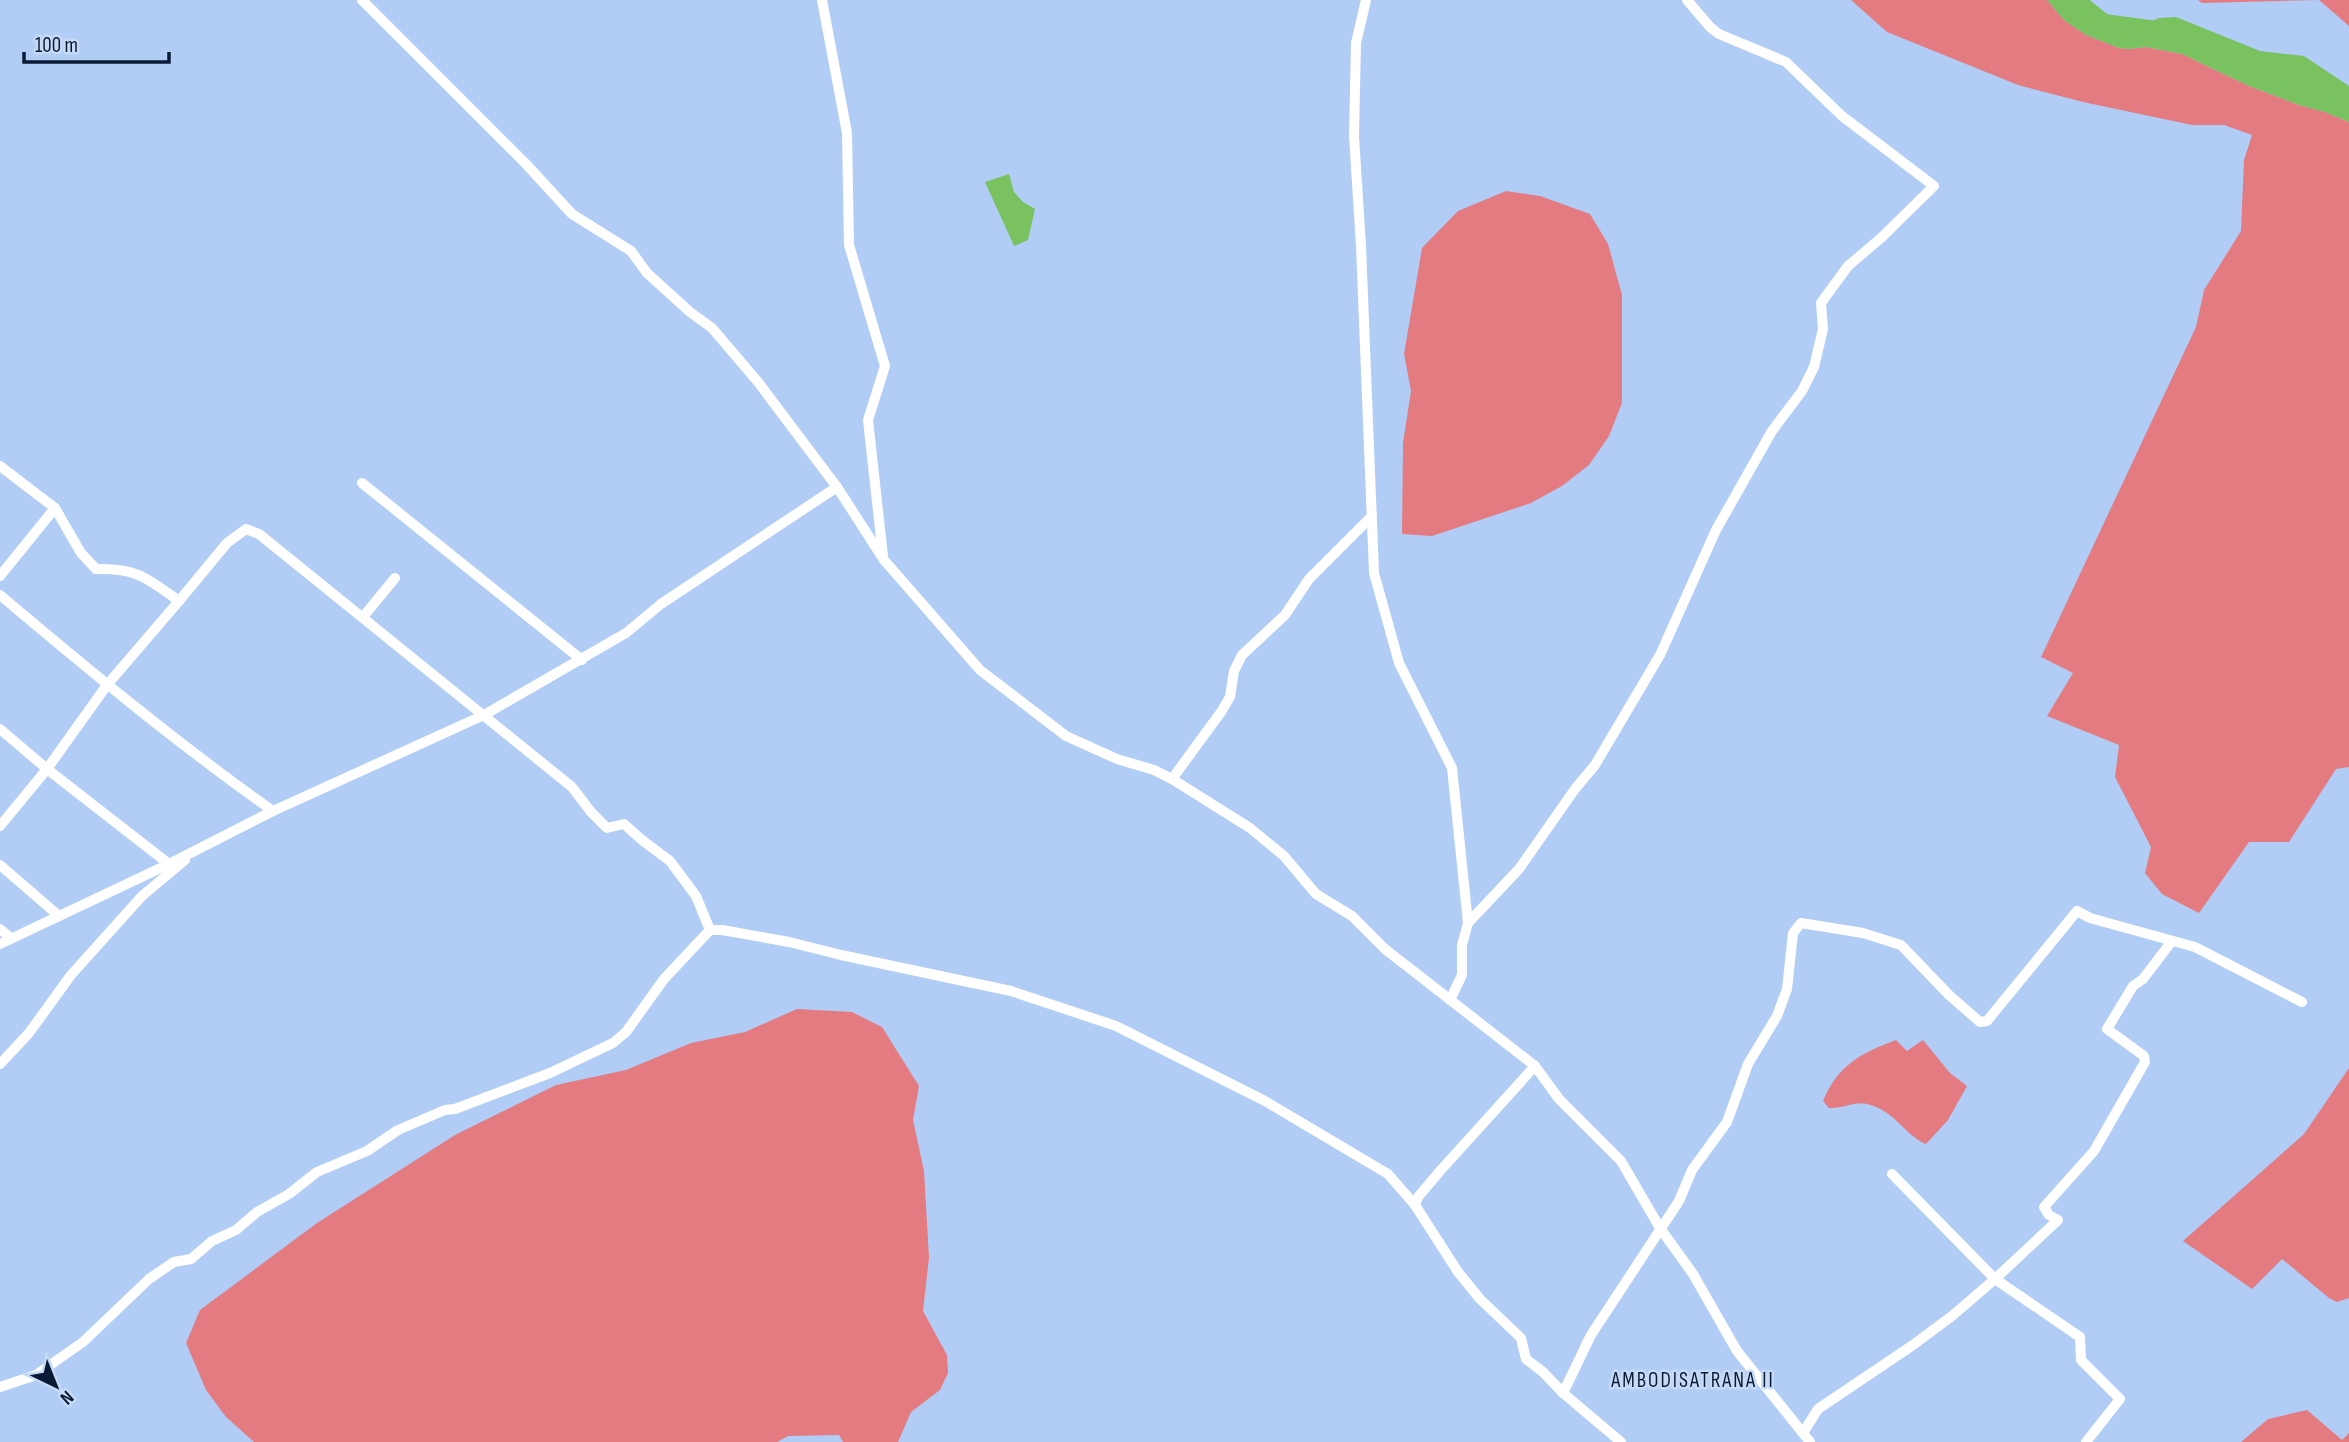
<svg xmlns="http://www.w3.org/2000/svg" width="2349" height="1442" font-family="'Sofia Sans Condensed',sans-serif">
  <rect width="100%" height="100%" fill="#b1cdf6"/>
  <g fill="#e37b80">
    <polygon points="1851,0 2047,0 2064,20 2086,35 2119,48 2128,49 2146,47 2182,54 2249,86 2299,105 2325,112 2349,122 2349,767 2336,769 2289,842 2249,842 2199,913 2162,894 2145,873 2151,847 2115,777 2119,745 2047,716 2073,673 2041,657 2196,327 2204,290 2241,231 2244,160 2252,135 2224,125 2192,125 2083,102 2018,85 1887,32"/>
    <polygon points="2198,0 2349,0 2349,26 2319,0 2202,3"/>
    <polygon points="1506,191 1540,196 1590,214 1608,244 1622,295 1622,403 1609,436 1589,465 1562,486 1531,503 1432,536 1402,534 1403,443 1411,391 1404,354 1422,248 1458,211"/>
    <polygon points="797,1009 852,1012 882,1027 919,1086 913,1120 924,1171 929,1258 923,1311 947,1355 948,1373 940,1390 911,1412 898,1442 843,1442 839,1435 788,1436 777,1442 254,1442 226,1417 206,1390 186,1343 200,1310 317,1223 455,1135 556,1085 626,1070 691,1043 745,1032"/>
    <path d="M 1896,1040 L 1907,1051 L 1923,1040 L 1950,1073 L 1967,1086 L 1948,1120 L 1926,1144 C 1904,1135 1896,1111 1867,1104 C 1855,1101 1842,1109 1829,1108 L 1823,1101 C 1838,1065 1861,1053 1896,1040 Z"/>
    <polygon points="2349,1068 2349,1298 2337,1302 2329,1298 2282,1259 2252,1289 2183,1241 2304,1134"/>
    <polygon points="2307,1410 2342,1440 2349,1433 2349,1442 2241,1442 2268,1419"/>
  </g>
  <g fill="#7ac25f">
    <polygon points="2047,0 2089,0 2107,18 2128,33 2159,18 2176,17 2260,51 2304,56 2349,86 2349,122 2325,112 2299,105 2249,86 2182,54 2146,47 2128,49 2119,48 2086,35 2064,20"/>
    <polygon points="1009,174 1014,192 1023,202 1035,209 1028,240 1014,246 985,182"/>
  </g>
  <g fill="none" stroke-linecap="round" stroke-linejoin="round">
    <polyline stroke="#7ac25f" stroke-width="18" points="2075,0 2104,23 2164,31"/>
    <g stroke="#fff" stroke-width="10">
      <polyline points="362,0 526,164 572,214 631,251 647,273 690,312 712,328 758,382 837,487 884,560 980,670 1066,736 1117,759 1154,770 1172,779 1250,828 1284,856 1316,894 1352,916 1385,949 1535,1066 1559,1099 1621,1161 1660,1228 1693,1274 1737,1351 1810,1442"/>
      <polyline points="822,0 847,133 849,245 885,366 868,420 883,556"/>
      <polyline points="1366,0 1356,43 1354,136 1361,246 1374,573 1399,663 1452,768 1468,923 1462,945 1462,975 1450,1000"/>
      <path d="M 0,466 L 55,508 L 81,553 L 96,569 C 137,568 147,578 179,601 L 227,543 L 246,529 L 259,534 L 572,787 L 591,812 L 607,828 L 624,824 L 642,840 L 670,861 L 696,896 L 710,930"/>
      <polyline points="362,483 582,660"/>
      <polyline points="0,576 55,508"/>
      <path d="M 0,595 C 89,670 178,744 273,811"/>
      <polyline points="363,617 395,578"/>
      <polyline points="0,729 47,769 169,864"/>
      <polyline points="1172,779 1221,712 1230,697 1234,671 1242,655 1285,615 1309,579 1372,516"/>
      <polyline points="0,826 47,769 107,685 179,601"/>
      <polyline points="0,865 59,916"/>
      <polyline points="1468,923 1519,869 1575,789 1595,765 1660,655 1716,530 1772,431 1802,391 1814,367 1823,329 1821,303 1848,266 1881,238 1934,186 1842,116 1786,62 1719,34 1710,27 1687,0"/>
      <polyline points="0,929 11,938"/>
      <polyline points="0,944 169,864 273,811 484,715 626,633 661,604 837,487"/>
      <polyline points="0,1064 29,1033 71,975 142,896 185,860"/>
      <polyline points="1535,1066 1440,1171 1418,1197 1415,1205 1458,1272 1480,1299 1521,1338 1526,1359 1543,1372 1563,1393"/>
      <polyline points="1892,1174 1995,1279 2080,1337 2081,1360 2120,1399 2086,1442"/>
      <polyline points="0,1387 36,1375 83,1342 149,1279 174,1262 191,1259 212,1241 236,1230 257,1212 289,1194 317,1172 367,1151 398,1130 445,1110 455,1109 550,1073 613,1043 626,1032 664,979 710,930 722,930 789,942 841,955 1011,991 1116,1026 1265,1101 1388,1174 1415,1205"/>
      <polyline points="1803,1433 1818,1409 1913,1345 1952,1316 1995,1279 2058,1220 2049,1215 2044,1207 2094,1151 2145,1062 2144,1056 2107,1029 2133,986 2143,979 2172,941"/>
      <polyline points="1621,1442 1563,1393 1591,1335 1679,1201 1692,1170 1727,1122 1748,1064 1777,1016 1787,989 1793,933 1801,923 1863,933 1901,945 1949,995 1980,1022 1987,1021 2077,911 2090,918 2195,947 2302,1002"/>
    </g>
  </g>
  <g text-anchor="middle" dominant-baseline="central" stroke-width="5" stroke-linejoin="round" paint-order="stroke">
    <g font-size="21" letter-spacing="2" fill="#091b34" stroke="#c7daf5">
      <text x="1693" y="1380">AMBODISATRANA II</text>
    </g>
  </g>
  <g transform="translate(56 1386) rotate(137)" stroke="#c7daf5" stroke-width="5" paint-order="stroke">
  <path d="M0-5L12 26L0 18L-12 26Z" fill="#091b34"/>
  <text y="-10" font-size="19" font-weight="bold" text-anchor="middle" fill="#091b34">N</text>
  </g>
  <path d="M24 52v10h145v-10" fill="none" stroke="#091b34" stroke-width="3.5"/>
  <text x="35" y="52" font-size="21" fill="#091b34" stroke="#c7daf5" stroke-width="5" paint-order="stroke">100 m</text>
</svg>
